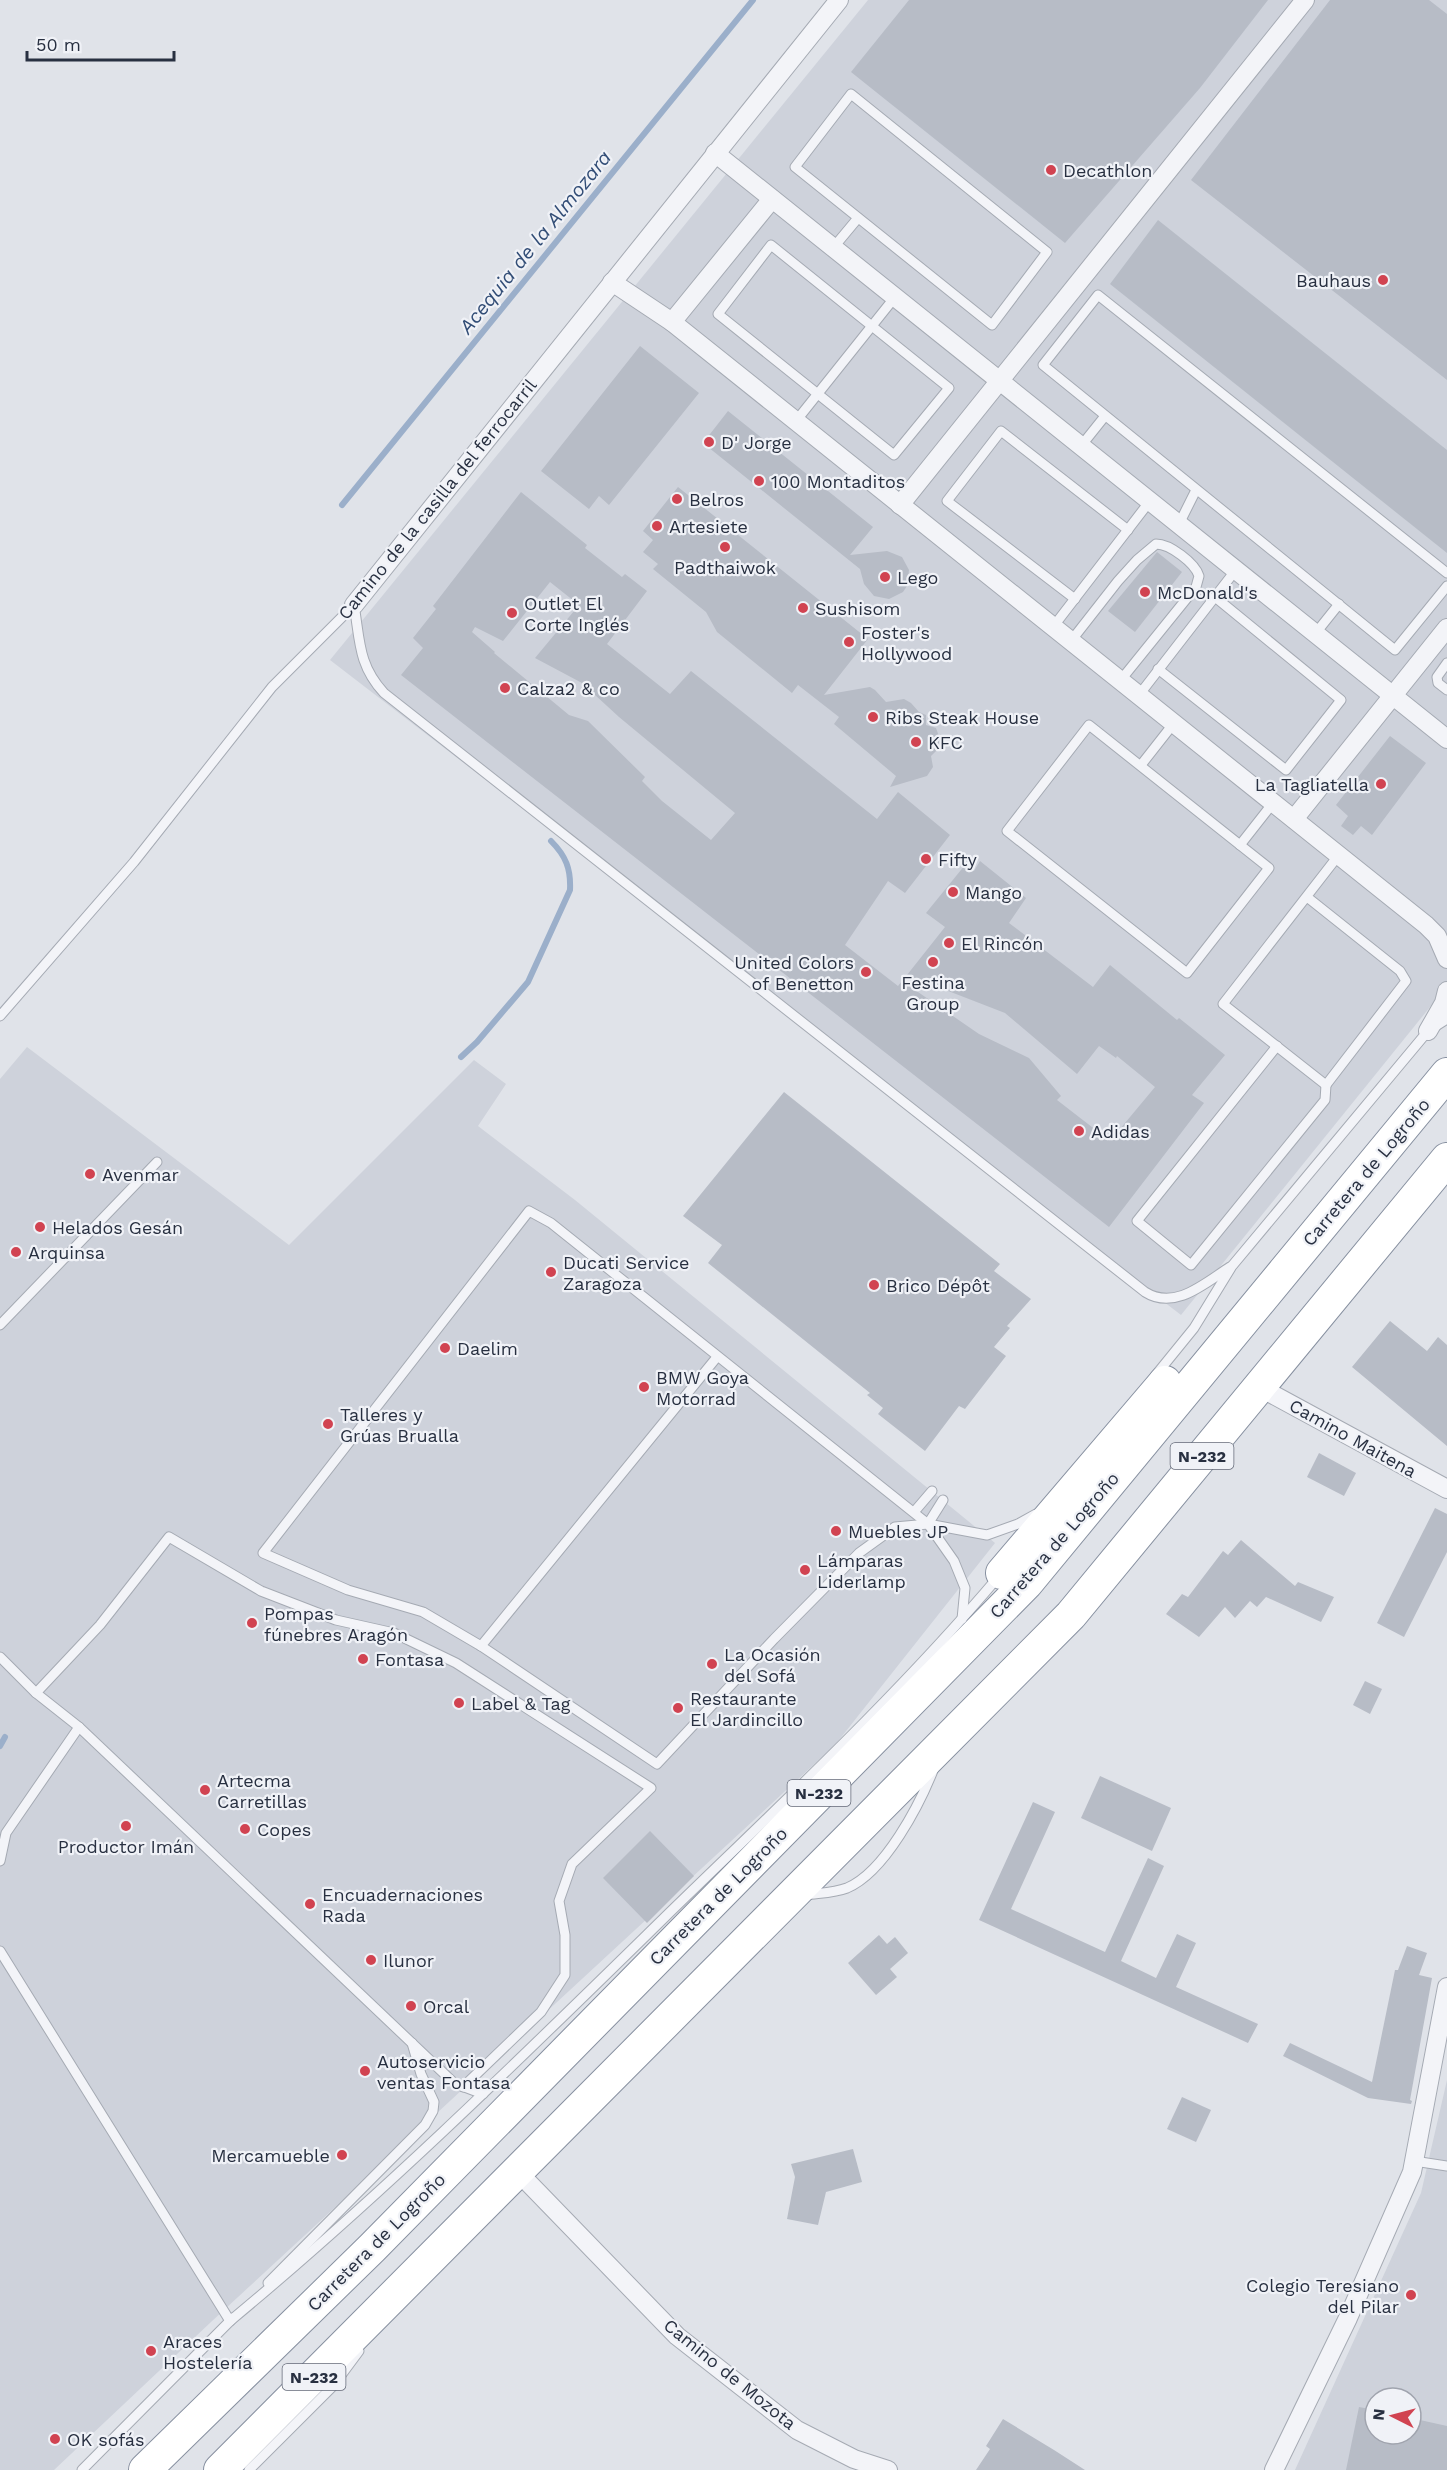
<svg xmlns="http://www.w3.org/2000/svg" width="1447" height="2470" font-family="'Work Sans',sans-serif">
  <rect width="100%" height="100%" fill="#e0e3e9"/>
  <g fill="#ced2db" fill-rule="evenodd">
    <polygon points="868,0 1447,0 1447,986 1181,1315 330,660"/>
    <polygon points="27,1047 289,1245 474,1060 506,1084 478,1126 575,1200 995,1543 835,1745 211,2322 54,2470 0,2470 0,1079"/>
    <path d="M 1447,2080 L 1447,2470 L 1295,2470 L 1421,2193 ZM 1375,2398 L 1411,2398 L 1411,2434 L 1375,2434 Z"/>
  </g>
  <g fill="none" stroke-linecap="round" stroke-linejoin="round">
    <g stroke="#9bafca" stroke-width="6">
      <polyline points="342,505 753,0"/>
      <path d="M 461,1057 L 477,1042 L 528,982 L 570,890 C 571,869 566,856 551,841"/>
      <polyline points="0,1746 5,1737"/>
    </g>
  </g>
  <g fill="#b7bcc6" fill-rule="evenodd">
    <polygon points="909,0 1268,0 1200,88 1065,243 851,72"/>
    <polygon points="1330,0 1429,0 1447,14 1447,380 1191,180"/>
    <polygon points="1158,220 1447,450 1447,553 1110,284"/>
    <polygon points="640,346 699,393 609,505 599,496 589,509 541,471"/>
    <polygon points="728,411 873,527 850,555 887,551 902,557 909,570 907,586 903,592 889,599 874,596 864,584 860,569 703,443"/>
    <polygon points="678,487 868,639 824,695 870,687 875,690 886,702 904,699 911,703 919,712 926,715 926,725 936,728 940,739 938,749 931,756 933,767 927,776 890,787 896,776 834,724 839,717 798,685 792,693 717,632 706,612 653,569 658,564 643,552 653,540 643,531"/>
    <path d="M 521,492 L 587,545 L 585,548 L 622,577 L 625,574 L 647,591 L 607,644 L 670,694 L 691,671 L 877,819 L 898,792 L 950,835 L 905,893 L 888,881 L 845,945 L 898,986 L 902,981 L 979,1034 L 1029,1058 L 1061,1096 L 1057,1100 L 1110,1141 L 1155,1087 L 1117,1056 L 1116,1058 L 1099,1046 L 1077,1074 L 1005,1013 L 907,975 L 945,927 L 926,913 L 965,865 L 974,871 L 980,861 L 1026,898 L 1009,923 L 1093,987 L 1110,965 L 1177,1020 L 1179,1018 L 1225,1055 L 1192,1095 L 1204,1103 L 1109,1227 L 401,675 L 423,648 L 413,638 L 436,609 L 433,606 ZM 550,582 L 579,605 L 535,658 L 582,683 L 619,717 L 735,813 L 711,840 L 662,801 L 642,781 L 645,777 L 588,721 L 569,715 L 494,653 L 495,652 L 472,632 L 475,627 L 503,641 Z"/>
    <polygon points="1157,552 1182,572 1135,632 1108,611"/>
    <polygon points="1390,736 1426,763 1372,835 1361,826 1353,835 1341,826 1348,816 1336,805"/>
    <polygon points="784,1092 1000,1264 994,1271 1031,1299 1007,1326 1010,1328 994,1347 1006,1356 965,1409 959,1406 925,1451 878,1414 883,1408 867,1395 870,1393 708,1263 722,1245 683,1216"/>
    <polygon points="1390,1321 1427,1351 1438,1337 1447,1345 1447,1446 1352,1367"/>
    <polygon points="1319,1453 1356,1473 1344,1496 1307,1477"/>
    <polygon points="1435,1508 1447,1514 1447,1552 1404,1637 1377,1623"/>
    <polygon points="1241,1540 1295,1586 1298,1582 1334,1597 1321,1622 1266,1597 1257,1607 1250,1601 1235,1618 1225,1607 1199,1637 1166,1614 1182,1594 1188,1597 1223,1551 1228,1555"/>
    <polygon points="1365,1681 1382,1689 1370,1714 1353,1705"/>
    <polygon points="1100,1776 1171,1808 1152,1851 1081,1818"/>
    <polygon points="1033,1802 1055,1812 1011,1909 1105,1952 1148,1858 1164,1866 1121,1961 1156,1978 1177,1934 1196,1943 1176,1987 1258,2024 1248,2043 979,1920"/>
    <polygon points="650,1831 694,1876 647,1923 603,1878"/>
    <polygon points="879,1935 887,1944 895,1937 908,1953 890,1969 897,1977 876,1995 848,1963"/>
    <polygon points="1407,1946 1427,1953 1419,1975 1432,1978 1410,2100 1412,2101 1411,2104 1368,2098 1283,2056 1290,2043 1372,2082 1395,1970 1398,1970"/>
    <polygon points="1182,2097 1211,2110 1196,2142 1167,2129"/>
    <polygon points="853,2149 862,2182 826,2192 818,2225 787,2219 795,2177 791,2164"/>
    <polygon points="1359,2407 1375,2410 1375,2434 1411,2434 1411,2418 1447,2426 1447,2470 1346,2470"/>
    <polygon points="1003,2419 1054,2450 1085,2470 976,2470 990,2449 986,2446"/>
  </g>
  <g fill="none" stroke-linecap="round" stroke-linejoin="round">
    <g stroke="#a5aab3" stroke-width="11">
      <g id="service">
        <polygon points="851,94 1047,252 992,325 795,167"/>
        <polygon points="771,245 949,388 894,455 718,314"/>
        <polyline points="833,248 858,218"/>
        <polyline points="796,421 895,297"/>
        <polyline points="1081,446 1105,416"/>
        <polyline points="1179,524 1196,490"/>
        <polyline points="1447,573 1098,295 1043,365 1395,650 1447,586"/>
        <polyline points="1075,599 947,501 1001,431 1128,530"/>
        <path d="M 354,605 C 360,640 358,665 384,693 L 1145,1292 C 1175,1311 1205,1283 1230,1267"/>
        <polyline points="1053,627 1150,501"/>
        <polyline points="1315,634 1339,604"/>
        <path d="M 1071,641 L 1118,581 L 1137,560 L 1156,544 C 1170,544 1195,563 1199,576 L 1196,587 L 1120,681"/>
        <polyline points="1447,663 1437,677 1438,683 1447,690"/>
        <polyline points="1158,669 1286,770 1341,700 1215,597"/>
        <polyline points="1139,695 1235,571"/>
        <polygon points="1089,725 1269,868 1187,973 1007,831"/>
        <polyline points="1141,765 1174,723"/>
        <polyline points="1240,845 1273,803"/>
        <polyline points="1307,897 1400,971 1406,981 1326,1085 1223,1004 1338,856"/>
        <polyline points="0,1016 134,862 272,687 354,605"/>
        <polyline points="1277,1046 1137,1221 1191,1265 1325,1100 1326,1085"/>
        <polyline points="0,1325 157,1162"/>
        <polyline points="717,1357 481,1646 657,1764 774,1639 859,1553 895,1527 928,1524 987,1535 1018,1524 1036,1514"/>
        <polyline points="1155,1376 1194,1328 1232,1266 1428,1031 1447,1019"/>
        <polyline points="914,1512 932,1491"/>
        <polyline points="928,1524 943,1500"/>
        <polyline points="481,1646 423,1612 348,1590 263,1553 529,1211 551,1223 928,1524 954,1561 965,1588 962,1619"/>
        <polyline points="0,1657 36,1693 79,1727 454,2083 483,2094"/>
        <polyline points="36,1693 100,1625 169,1537 261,1591 336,1620 394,1633 456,1663 651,1788 572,1864 559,1901 565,1935 565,1975 541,2012 463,2087"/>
        <polyline points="0,1861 6,1833 79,1727"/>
        <path d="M 806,1895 C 819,1893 834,1893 847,1888 C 885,1872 920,1804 934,1768"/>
        <polyline points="0,1951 230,2321"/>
        <polyline points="1414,2161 1447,2166"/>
        <polyline points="268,2283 425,2125 433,2111 434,2102 421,2074 412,2043"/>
        <path d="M 230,2321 C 382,2195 523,2056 664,1918 C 778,1807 896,1698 999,1576"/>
        <polyline points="82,2470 233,2318"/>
        <polyline points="249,2470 333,2386 359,2351"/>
      </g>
    </g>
    <g stroke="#a5aab3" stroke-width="20">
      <g id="minor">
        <polyline points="715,153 1447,739"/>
        <polyline points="612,282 672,322 1426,925 1437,936 1447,959"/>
        <polyline points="672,322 772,199"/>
        <polyline points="900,505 1305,0"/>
        <polyline points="354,605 839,0"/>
        <polyline points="1294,819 1447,628"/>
        <polyline points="1428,1031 1444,1003 1447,991"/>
        <polyline points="1259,1387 1447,1489"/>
        <polyline points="518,2172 677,2336 797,2430 854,2459 888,2470"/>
        <polyline points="1274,2470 1348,2318 1412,2172 1447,1987"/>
      </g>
    </g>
    <g stroke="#8790a0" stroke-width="34">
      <g id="trunk">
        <polyline points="1002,1573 1165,1382"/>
        <polyline points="145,2470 372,2248 1027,1583 1447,1074"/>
        <polyline points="220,2470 1071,1615 1447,1159"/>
      </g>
    </g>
    <use href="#service" stroke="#f3f4f8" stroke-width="9"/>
    <use href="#minor" stroke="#f3f4f8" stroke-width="18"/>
    <use href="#trunk" stroke="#fff" stroke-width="32"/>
  </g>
  <g fill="#d14351" stroke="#f0f2f7" stroke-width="2">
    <circle cx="1051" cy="170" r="6"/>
    <circle cx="1383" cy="280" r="6"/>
    <circle cx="709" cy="442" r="6"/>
    <circle cx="759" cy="481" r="6"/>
    <circle cx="677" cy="499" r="6"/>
    <circle cx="657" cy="526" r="6"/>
    <circle cx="725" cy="547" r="6"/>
    <circle cx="885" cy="577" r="6"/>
    <circle cx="1145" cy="592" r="6"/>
    <circle cx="803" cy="608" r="6"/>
    <circle cx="512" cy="613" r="6"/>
    <circle cx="849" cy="642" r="6"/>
    <circle cx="505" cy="688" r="6"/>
    <circle cx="873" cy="717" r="6"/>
    <circle cx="916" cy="742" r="6"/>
    <circle cx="1381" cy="784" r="6"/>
    <circle cx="926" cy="859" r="6"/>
    <circle cx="953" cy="892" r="6"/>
    <circle cx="949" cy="943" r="6"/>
    <circle cx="933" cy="962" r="6"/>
    <circle cx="866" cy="972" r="6"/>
    <circle cx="1079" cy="1131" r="6"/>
    <circle cx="90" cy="1174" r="6"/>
    <circle cx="40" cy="1227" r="6"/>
    <circle cx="16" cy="1252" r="6"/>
    <circle cx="551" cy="1272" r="6"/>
    <circle cx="874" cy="1285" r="6"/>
    <circle cx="445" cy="1348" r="6"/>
    <circle cx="644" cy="1387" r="6"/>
    <circle cx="328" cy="1424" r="6"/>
    <circle cx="836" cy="1531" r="6"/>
    <circle cx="805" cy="1570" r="6"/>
    <circle cx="252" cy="1623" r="6"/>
    <circle cx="363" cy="1659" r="6"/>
    <circle cx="712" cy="1664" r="6"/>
    <circle cx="459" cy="1703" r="6"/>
    <circle cx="678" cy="1708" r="6"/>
    <circle cx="205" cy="1790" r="6"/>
    <circle cx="126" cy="1826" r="6"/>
    <circle cx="245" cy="1829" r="6"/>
    <circle cx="310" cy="1904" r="6"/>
    <circle cx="371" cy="1960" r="6"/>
    <circle cx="411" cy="2006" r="6"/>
    <circle cx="365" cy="2071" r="6"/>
    <circle cx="342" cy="2155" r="6"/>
    <circle cx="1411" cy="2295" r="6"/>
    <circle cx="151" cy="2351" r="6"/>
    <circle cx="55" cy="2439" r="6"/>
  </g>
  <g text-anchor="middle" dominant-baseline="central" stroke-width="4.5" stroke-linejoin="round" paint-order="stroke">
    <g fill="#f0f2f7" stroke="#646a78" stroke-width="1.5">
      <rect x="1170.5" y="1443" width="63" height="26" rx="4.5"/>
      <rect x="787.5" y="1780" width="63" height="26" rx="4.5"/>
      <rect x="282.5" y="2364" width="63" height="26" rx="4.5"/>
    </g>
    <g font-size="16" font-weight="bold" fill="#283041">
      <text x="1202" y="1456">N-232</text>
      <text x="819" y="1793">N-232</text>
      <text x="314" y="2377">N-232</text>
    </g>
    <g font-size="18" fill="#283041" stroke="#f0f2f7" text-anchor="start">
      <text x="1063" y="170">Decathlon</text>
      <text x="1371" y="280" text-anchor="end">Bauhaus</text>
      <text x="721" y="442">D' Jorge</text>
      <text x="771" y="481">100 Montaditos</text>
      <text x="689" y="499">Belros</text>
      <text x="669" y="526">Artesiete</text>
      <text x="725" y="567" text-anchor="middle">Padthaiwok</text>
      <text x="897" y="577">Lego</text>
      <text x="1157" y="592">McDonald's</text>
      <text x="524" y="603">Outlet El<tspan x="524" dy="21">Corte Inglés</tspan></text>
      <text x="815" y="608">Sushisom</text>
      <text x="861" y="632">Foster's<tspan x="861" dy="21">Hollywood</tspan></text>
      <text x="517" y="688">Calza2 &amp; co</text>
      <text x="885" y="717">Ribs Steak House</text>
      <text x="928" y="742">KFC</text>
      <text x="1369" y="784" text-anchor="end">La Tagliatella</text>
      <text x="938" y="859">Fifty</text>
      <text x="965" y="892">Mango</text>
      <text x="961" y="943">El Rincón</text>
      <text x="854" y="962" text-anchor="end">United Colors<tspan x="854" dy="21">of Benetton</tspan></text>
      <text x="933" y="982" text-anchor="middle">Festina<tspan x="933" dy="21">Group</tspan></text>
      <text x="1091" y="1131">Adidas</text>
      <text x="102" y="1174">Avenmar</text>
      <text x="52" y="1227">Helados Gesán</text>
      <text x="28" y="1252">Arquinsa</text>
      <text x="563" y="1262">Ducati Service<tspan x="563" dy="21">Zaragoza</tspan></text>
      <text x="886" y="1285">Brico Dépôt</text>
      <text x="457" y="1348">Daelim</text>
      <text x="656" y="1377">BMW Goya<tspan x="656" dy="21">Motorrad</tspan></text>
      <text x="340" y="1414">Talleres y<tspan x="340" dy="21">Grúas Brualla</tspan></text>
      <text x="848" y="1531">Muebles JP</text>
      <text x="817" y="1560">Lámparas<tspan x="817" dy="21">Liderlamp</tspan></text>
      <text x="264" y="1613">Pompas<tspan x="264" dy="21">fúnebres Aragón</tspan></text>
      <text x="724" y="1654">La Ocasión<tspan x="724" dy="21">del Sofá</tspan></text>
      <text x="375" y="1659">Fontasa</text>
      <text x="690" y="1698">Restaurante<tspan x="690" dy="21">El Jardincillo</tspan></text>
      <text x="471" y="1703">Label &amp; Tag</text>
      <text x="217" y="1780">Artecma<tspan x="217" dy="21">Carretillas</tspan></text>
      <text x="257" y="1829">Copes</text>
      <text x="126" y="1846" text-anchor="middle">Productor Imán</text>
      <text x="322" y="1894">Encuadernaciones<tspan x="322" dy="21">Rada</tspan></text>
      <text x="383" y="1960">Ilunor</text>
      <text x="423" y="2006">Orcal</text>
      <text x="377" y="2061">Autoservicio<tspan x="377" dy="21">ventas Fontasa</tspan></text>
      <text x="330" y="2155" text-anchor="end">Mercamueble</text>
      <text x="1399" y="2285" text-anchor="end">Colegio Teresiano<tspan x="1399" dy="21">del Pilar</tspan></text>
      <text x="163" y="2341">Araces<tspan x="163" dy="21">Hostelería</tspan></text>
      <text x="67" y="2439">OK sofás</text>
    </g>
    <g font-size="18" fill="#283041" stroke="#f0f2f7">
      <text transform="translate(437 499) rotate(-51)">Camino de la casilla del ferrocarril</text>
      <text transform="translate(1366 1172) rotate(-50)">Carretera de Logroño</text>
      <text transform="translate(1353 1438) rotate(29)">Camino Maitena</text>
      <text transform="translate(1054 1545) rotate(-49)">Carretera de Logroño</text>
      <text transform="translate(718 1896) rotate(-45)">Carretera de Logroño</text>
      <text transform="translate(376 2242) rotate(-45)">Carretera de Logroño</text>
      <text transform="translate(730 2374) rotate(39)">Camino de Mozota</text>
    </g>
    <g font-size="20" font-style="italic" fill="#324d76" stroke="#f0f2f7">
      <text transform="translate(535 242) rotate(-51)">Acequia de la Almozara</text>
    </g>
  </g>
  <g transform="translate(1393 2416) rotate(276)"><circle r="28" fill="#f0f2f7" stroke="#a0a4ae" stroke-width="1.5"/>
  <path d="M0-4.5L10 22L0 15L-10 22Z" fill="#d14351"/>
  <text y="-9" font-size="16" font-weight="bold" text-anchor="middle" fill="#283041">N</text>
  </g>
  <path d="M27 51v9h147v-9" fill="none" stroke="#283041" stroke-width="3"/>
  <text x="36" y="51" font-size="18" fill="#283041" stroke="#f0f2f7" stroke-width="4.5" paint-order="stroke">50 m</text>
</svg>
